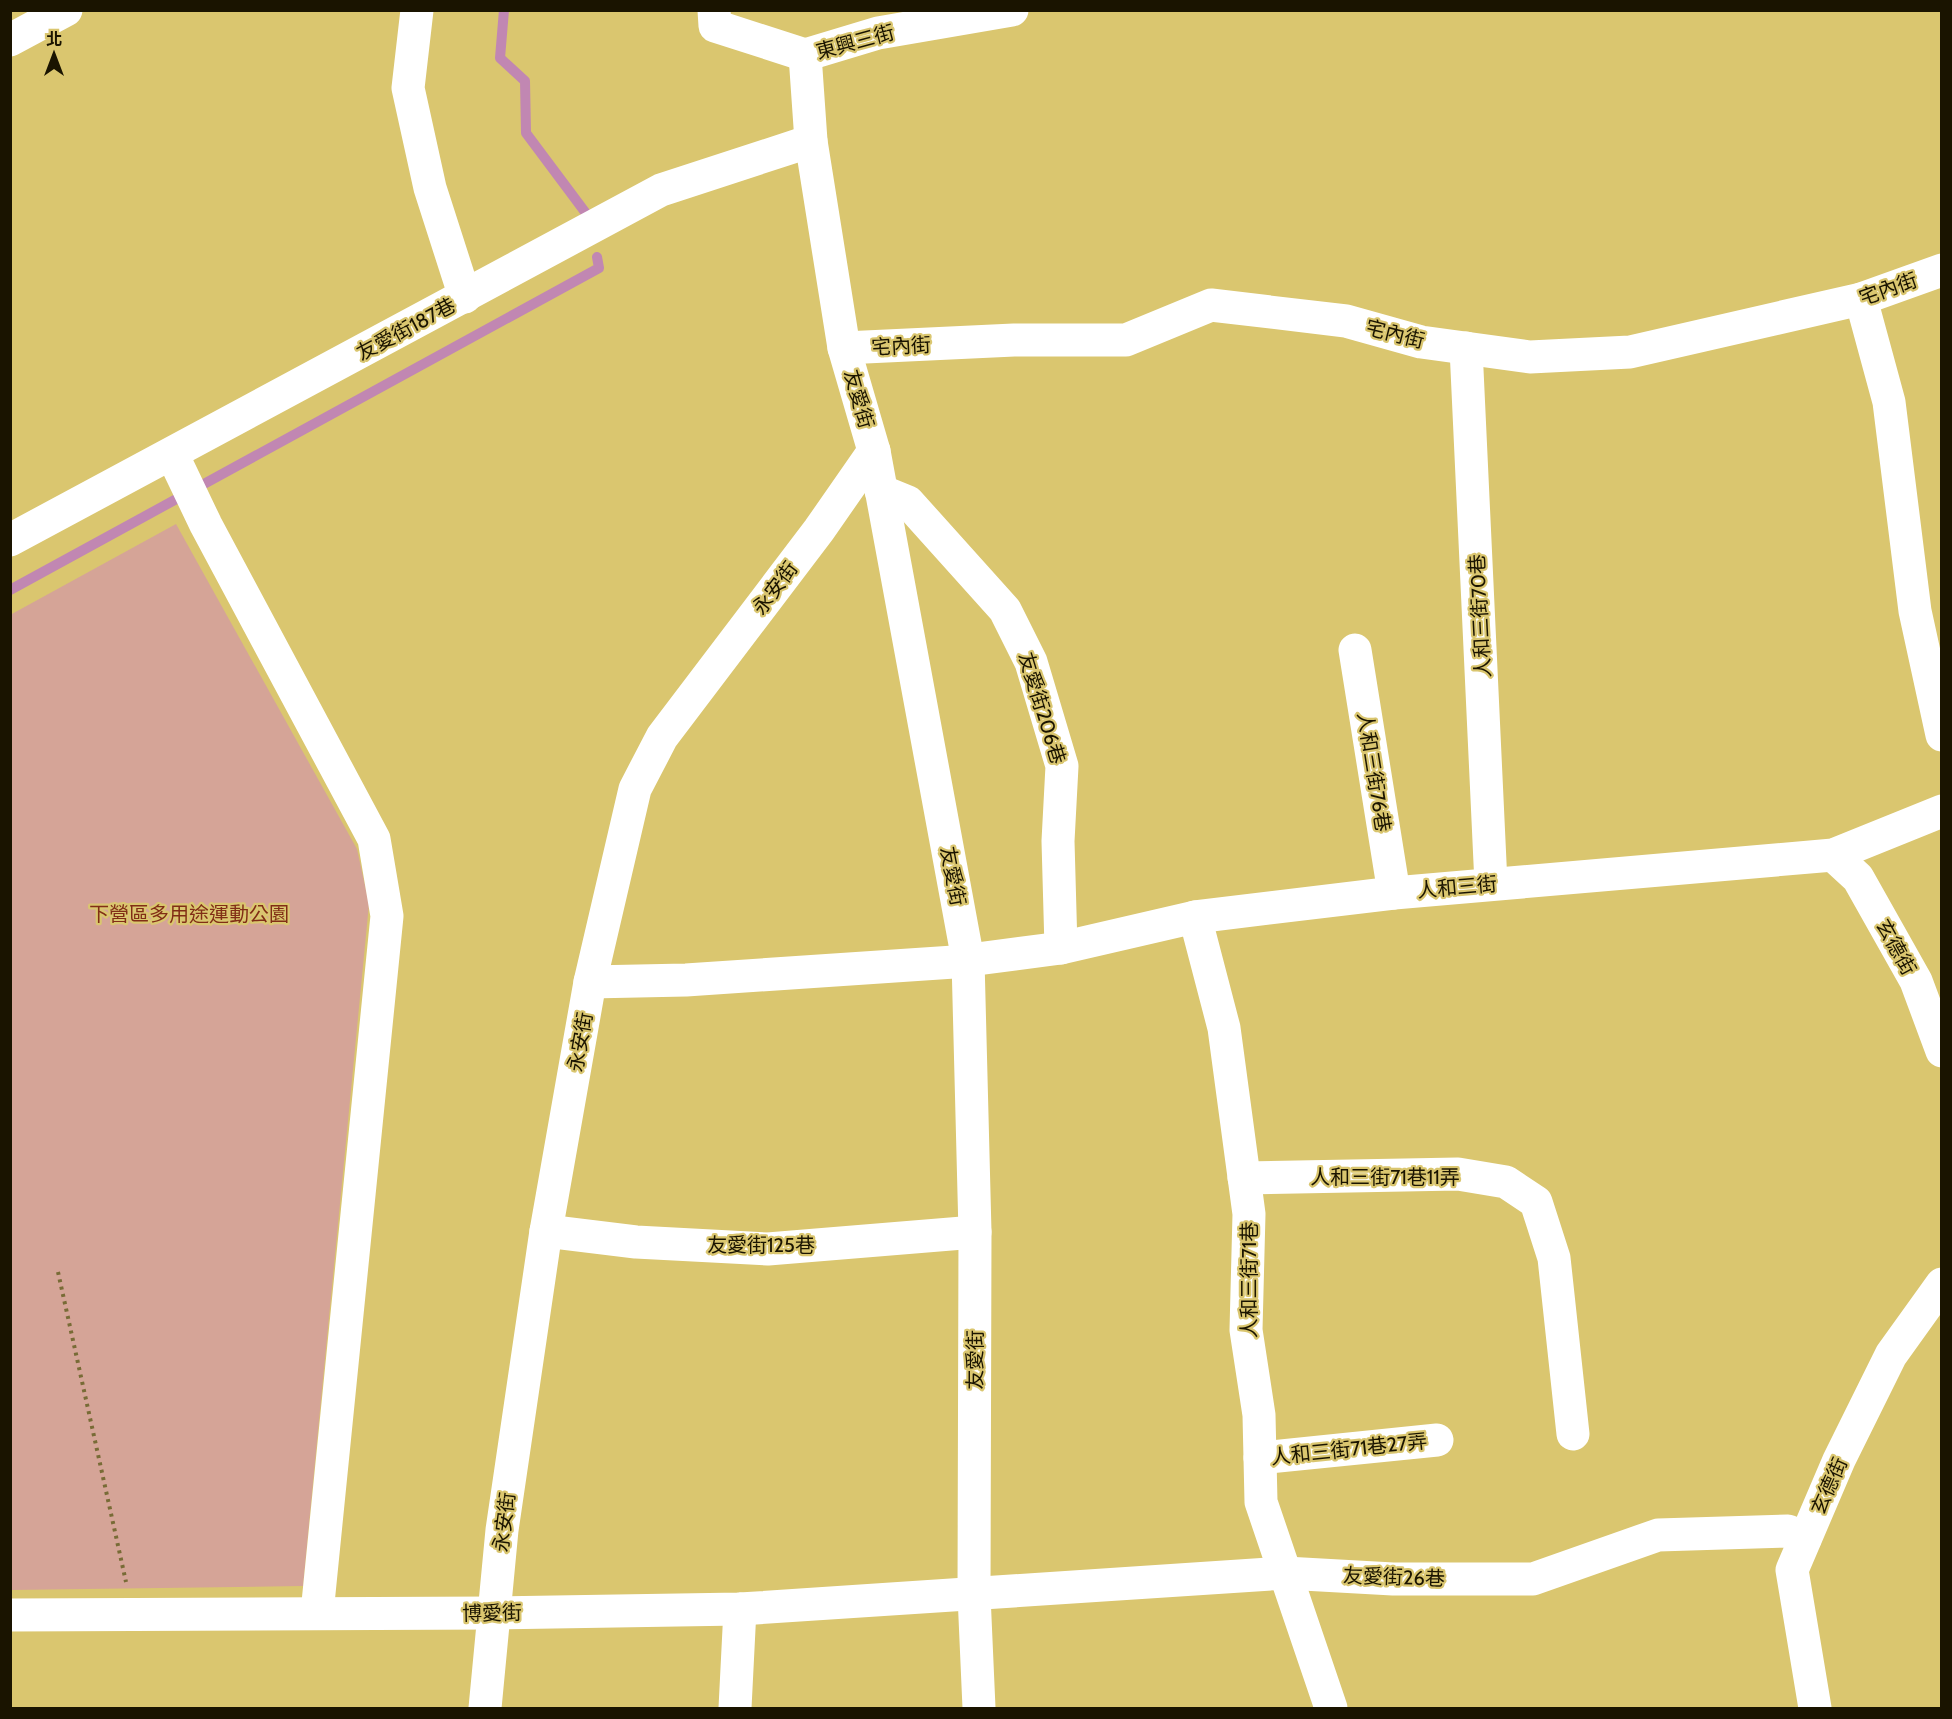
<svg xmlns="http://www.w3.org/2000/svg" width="1952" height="1719" font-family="Cabin,'Noto Sans TC',sans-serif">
  <rect width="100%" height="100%" fill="#dac66f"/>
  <polygon fill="#d5a497" points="176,524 357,849 369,904 303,1586 11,1590 10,615"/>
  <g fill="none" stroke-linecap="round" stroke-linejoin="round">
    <g stroke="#c187b2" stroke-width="10">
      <polyline points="504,10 500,58 525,81 526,133 588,216"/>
      <polyline points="10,590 599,268 597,257"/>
    </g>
    <polyline stroke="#786b36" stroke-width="4" stroke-dasharray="3 4.5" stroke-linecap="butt" points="58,1272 126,1582"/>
    <g stroke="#fff" stroke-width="33">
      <polyline points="417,10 408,88 430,188 465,297"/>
      <polyline points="714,10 715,26 805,55"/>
      <polyline points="10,40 66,10"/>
      <polyline points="805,55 811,141 844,348 874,451 968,960 975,1232 974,1595 979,1708"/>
      <polyline points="805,55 878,33 1012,10"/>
      <polyline points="1861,299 1889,402 1915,611 1942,735"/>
      <polyline points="844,348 1014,340 1126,340 1211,305 1346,321 1421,342 1530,357 1630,352 1861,299 1942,270"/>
      <polyline points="1466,348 1491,884"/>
      <polyline points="172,454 206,525 374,839 387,916 317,1613"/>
      <polyline points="881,491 908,502 1005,610 1031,662 1062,766 1058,841 1061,948"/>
      <polyline points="10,540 661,190 811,141"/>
      <polyline points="1355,650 1394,893"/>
      <polyline points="1833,855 1858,878 1916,981 1942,1051"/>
      <polyline points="1195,917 1224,1028 1249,1214 1246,1330 1259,1415 1261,1502 1331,1708"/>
      <polyline points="590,982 686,980 954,962 1061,948 1195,917 1394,893 1833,855 1942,811"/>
      <polyline points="1244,1178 1458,1174 1506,1182 1536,1202 1554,1258 1573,1434"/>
      <polyline points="546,1231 636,1242 768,1249 975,1232"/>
      <polyline points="1260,1458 1437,1440"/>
      <polyline points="10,1615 496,1613 740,1609 1285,1573 1393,1579 1533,1579 1658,1535 1788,1531 1805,1539"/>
      <polyline points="485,1708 502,1530 546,1231 590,982 635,789 662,737 819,530 874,451"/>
      <polyline points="735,1708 740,1609"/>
      <polyline points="1815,1708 1792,1570 1839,1460 1891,1355 1942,1284"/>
    </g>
  </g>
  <g text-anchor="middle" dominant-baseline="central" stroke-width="4.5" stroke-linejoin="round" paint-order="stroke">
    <g font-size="20" fill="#1a1400" stroke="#dac66f">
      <text transform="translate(855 42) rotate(-15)">東興三街</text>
      <text transform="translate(1888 289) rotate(-19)">宅內街</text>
      <text transform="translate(406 329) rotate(-28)">友愛街187巷</text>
      <text transform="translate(1395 334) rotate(14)">宅內街</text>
      <text transform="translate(901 346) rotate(-3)">宅內街</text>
      <text transform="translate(859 399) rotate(74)">友愛街</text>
      <text transform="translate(775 588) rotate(-53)">永安街</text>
      <text transform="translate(1480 616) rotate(-93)">人和三街70巷</text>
      <text transform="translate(1042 708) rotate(73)">友愛街206巷</text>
      <text transform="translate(1374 772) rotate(81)">人和三街76巷</text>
      <text transform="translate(953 876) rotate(79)">友愛街</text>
      <text transform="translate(1457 887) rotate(-5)">人和三街</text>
      <text transform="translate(1896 947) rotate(61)">玄德街</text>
      <text transform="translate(580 1042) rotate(-80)">永安街</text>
      <text x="1385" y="1177">人和三街71巷11弄</text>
      <text x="761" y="1245">友愛街125巷</text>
      <text transform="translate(1249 1280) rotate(-90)">人和三街71巷</text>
      <text transform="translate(975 1360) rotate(-90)">友愛街</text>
      <text transform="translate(1349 1449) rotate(-6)">人和三街71巷27弄</text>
      <text transform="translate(1829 1486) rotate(-66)">玄德街</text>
      <text transform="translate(504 1522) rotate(-83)">永安街</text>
      <text transform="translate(1394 1577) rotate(2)">友愛街26巷</text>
      <text transform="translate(492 1613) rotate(-1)">博愛街</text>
    </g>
    <g font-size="20" fill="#812e16" stroke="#dac66f">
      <text x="189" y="914">下營區多用途運動公園</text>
    </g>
  </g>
  <rect width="1952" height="1719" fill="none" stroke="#1a1400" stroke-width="24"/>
  <g transform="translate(54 54)" stroke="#dac66f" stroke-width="4.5" paint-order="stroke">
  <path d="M0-4.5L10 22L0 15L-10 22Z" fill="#1a1400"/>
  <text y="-9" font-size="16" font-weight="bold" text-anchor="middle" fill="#1a1400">北</text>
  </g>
</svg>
